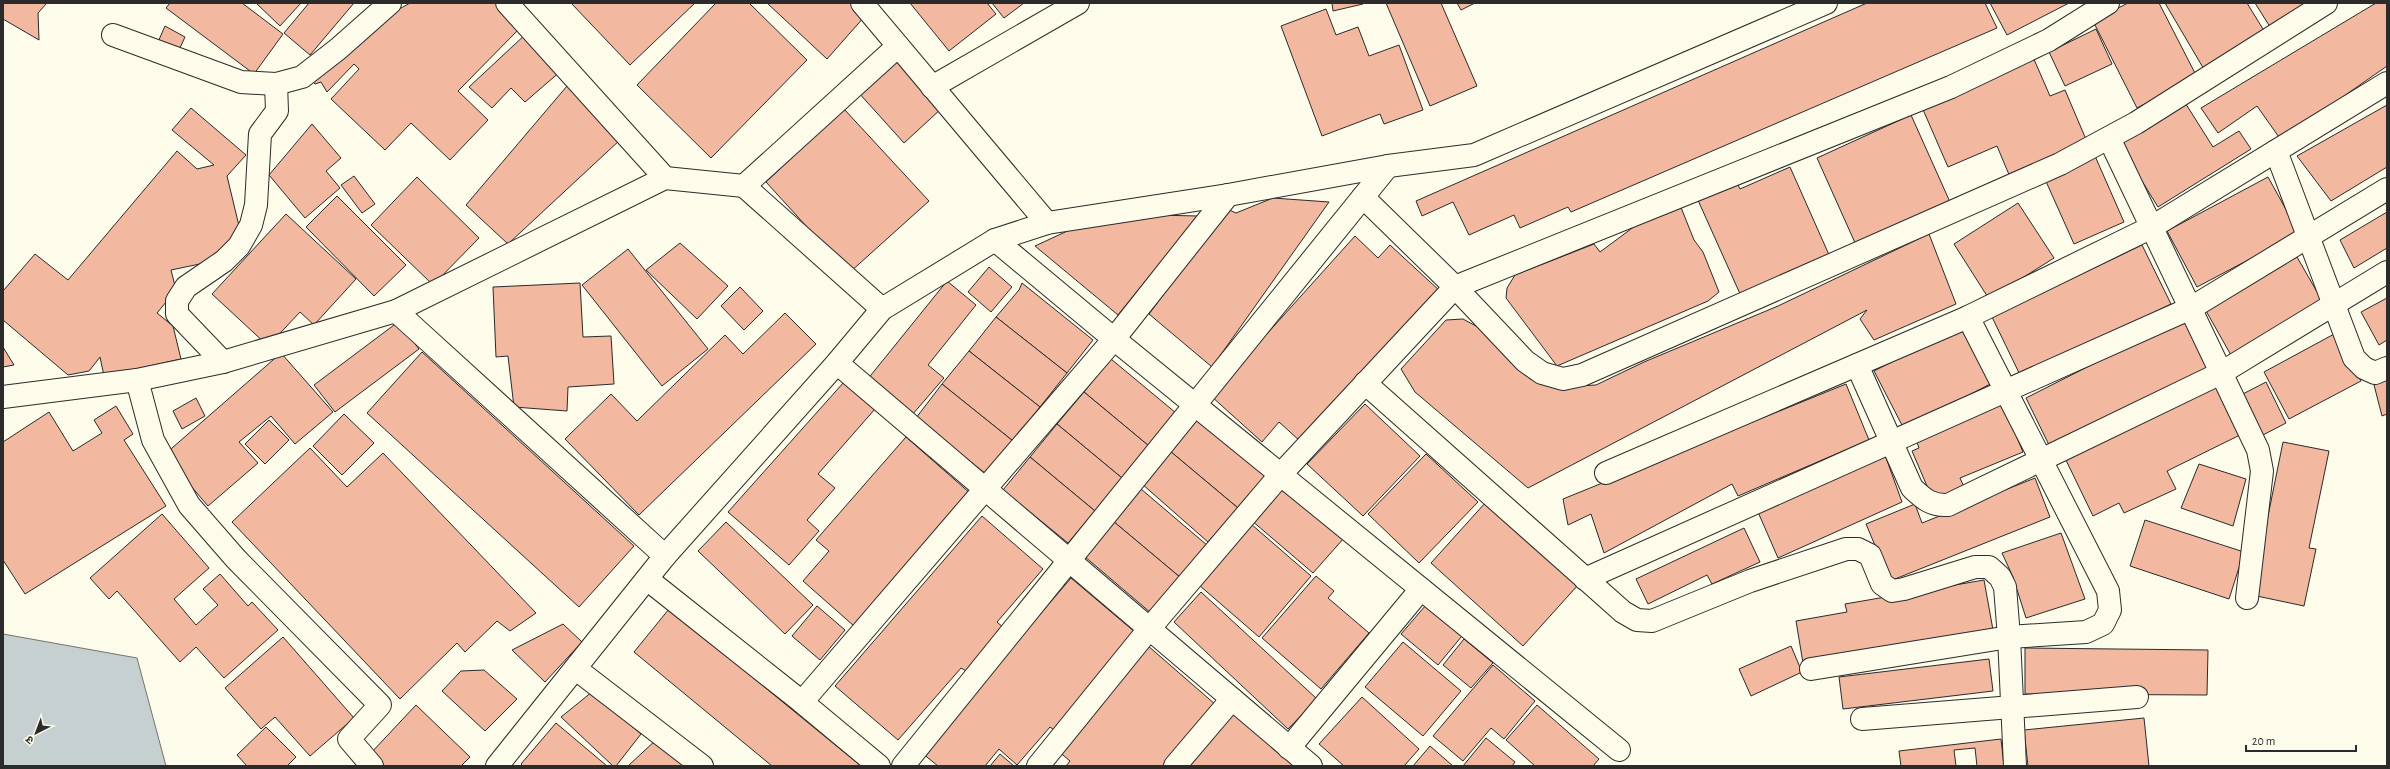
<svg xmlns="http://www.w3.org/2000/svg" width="2390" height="769" font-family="'Alegreya Sans','Noto Sans Devanagari',sans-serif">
  <rect width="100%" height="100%" fill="#fdfbea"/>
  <polygon fill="#c7d0d0" stroke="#74746e" points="3,634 137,658 166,766 3,766"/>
  <g fill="#f2b8a0" stroke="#2b2b2b">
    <polygon points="3,3 47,3 38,13 39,40 3,19"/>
    <polygon points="170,3 242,3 283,34 254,74 166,8"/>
    <polygon points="256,3 301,3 280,26"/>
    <polygon points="309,3 354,3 310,55 284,33"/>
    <polygon points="495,3 521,27 458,91 488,120 450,160 411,123 385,150 331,99 359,69 354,64 327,92 321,82 315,84 309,78 392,13 410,3"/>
    <polygon points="571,3 695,3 630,65"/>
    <polygon points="716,3 749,3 807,60 711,158 637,85"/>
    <polygon points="767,3 855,3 865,16 827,59"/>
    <polygon points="910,3 987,3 996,14 949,51"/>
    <polygon points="992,3 1024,3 1004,18"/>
    <polygon points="1332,3 1362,3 1363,4 1333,11"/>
    <polygon points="1386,3 1441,3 1477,86 1430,106"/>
    <polygon points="1457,3 1475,3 1461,10"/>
    <polygon points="1867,3 1985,3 1997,28 1571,212 1568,207 1520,228 1514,215 1469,235 1453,202 1422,216 1416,201"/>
    <polygon points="1990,3 2069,3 2007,35"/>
    <polygon points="2128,3 2159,3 2197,77 2137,108 2093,21"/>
    <polygon points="2165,3 2247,3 2266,34 2205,71"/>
    <polygon points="2255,3 2314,3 2272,30"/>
    <polygon points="2376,3 2387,3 2387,66 2281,140 2257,106 2218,133 2201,108"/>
    <polygon points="1326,9 1336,35 1358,27 1369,56 1399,45 1423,110 1384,124 1380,114 1322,136 1281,26"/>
    <polygon points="165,26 185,37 178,52 158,42"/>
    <polygon points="2096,29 2112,64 2065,86 2049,52"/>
    <polygon points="528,32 562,70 525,102 511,88 492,108 469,87"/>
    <polygon points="2033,57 2050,96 2065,90 2088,144 2010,177 1997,146 1948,167 1921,105"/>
    <polygon points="896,58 942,108 904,143 858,92"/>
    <polygon points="567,86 621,139 508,244 466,205"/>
    <polygon points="2184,101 2213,147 2239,131 2251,149 2158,207 2118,142"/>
    <polygon points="2387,105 2387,167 2331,201 2297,156"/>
    <polygon points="191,108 246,155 227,176 240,230 214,261 171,270 176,290 157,313 173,326 181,359 104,376 100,357 89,371 68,375 3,320 3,291 35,254 68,280 177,151 197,169 214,165 172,130"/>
    <polygon points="844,109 929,201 849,273 766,182"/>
    <polygon points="1911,115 1950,202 1856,245 1817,158"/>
    <polygon points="312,124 341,158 326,171 340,188 305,218 269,175"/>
    <polygon points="2095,156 2124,222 2074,244 2044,177"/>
    <polygon points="1790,167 1830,257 1741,296 1697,198 1736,181 1740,189"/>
    <polygon points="354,176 375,204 362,213 341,185"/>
    <polygon points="417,177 479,238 433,285 371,225"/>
    <polygon points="2268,177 2299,233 2197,287 2167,231"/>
    <polygon points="337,196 406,265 374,296 306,227"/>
    <polygon points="1273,198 1329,202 1212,367 1149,314 1227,209 1236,213"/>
    <polygon points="2018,203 2054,258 1989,299 1954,244"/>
    <polygon points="1680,205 1694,240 1703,252 1719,292 1708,301 1557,366 1506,298 1507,288 1515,275 1594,244 1600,252 1643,220"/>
    <polygon points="2387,212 2387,248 2354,268 2340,240"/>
    <polygon points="286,214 356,279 314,325 300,312 268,346 212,294"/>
    <polygon points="1154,215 1198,216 1118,315 1035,246 1076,227"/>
    <polygon points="1929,234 1956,304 1874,340 1860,319 1867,310 1528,488 1415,392 1401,369 1446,320 1463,319 1476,326 1530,379 1557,387 1596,385 1644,362 1778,306"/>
    <polygon points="1355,236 1378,258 1390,245 1441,292 1300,441 1279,422 1262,442 1211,396"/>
    <polygon points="680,243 728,286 697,319 646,270"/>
    <polygon points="2142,245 2171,304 2021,377 1992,317"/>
    <polygon points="628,249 708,349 662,386 582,285"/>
    <polygon points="2297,257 2324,304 2232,357 2205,309"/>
    <polygon points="989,267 1012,287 991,312 968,292"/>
    <polygon points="947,281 976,305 928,365 944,378 912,415 867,380"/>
    <polygon points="580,283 583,337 611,336 614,384 568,387 567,411 514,407 508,356 496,357 493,287"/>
    <polygon points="1022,283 1093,340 1067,373 996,317 1019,290"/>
    <polygon points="740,287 763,311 744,330 721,306"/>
    <polygon points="2387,298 2387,340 2379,345 2361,312"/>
    <polygon points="785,313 816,344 639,515 565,439 611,394 637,421 725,335 743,354"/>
    <polygon points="996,317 1067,373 1040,407 969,351"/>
    <polygon points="2186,317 2211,368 2051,449 2026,398"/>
    <polygon points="398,322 419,349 335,412 314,385"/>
    <polygon points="1966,324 1996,381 1904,429 1874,371"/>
    <polygon points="2336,333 2361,381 2289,419 2264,372"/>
    <polygon points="3,347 14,365 3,367"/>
    <polygon points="969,351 1040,407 1013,441 942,384"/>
    <polygon points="422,352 634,546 579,607 367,413"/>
    <polygon points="281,353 333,412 295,444 271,416 239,442 258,463 208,506 164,455"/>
    <polygon points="1111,359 1176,413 1149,446 1084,392"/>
    <polygon points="2387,378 2387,414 2382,416 2374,385"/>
    <polygon points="2219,381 2244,433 2167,471 2176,489 2124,513 2119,503 2093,516 2064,456"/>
    <polygon points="844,382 875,409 818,474 835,488 807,520 819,531 789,565 728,512"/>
    <polygon points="2266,382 2286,423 2261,436 2241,395"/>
    <polygon points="942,384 1013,441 986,474 916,418"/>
    <polygon points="1846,384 1869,440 1738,496 1732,484 1604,553 1591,514 1568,525 1563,499"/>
    <polygon points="1084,392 1149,446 1122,478 1057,424"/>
    <polygon points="196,398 205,416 182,429 173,411"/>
    <polygon points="1365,404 1420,456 1363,516 1307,464"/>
    <polygon points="2003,404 2023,452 1960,478 1964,487 1933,500 1912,451 1919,448 1916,440"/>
    <polygon points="116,406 133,434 124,440 166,506 25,594 3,560 3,442 49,412 73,451 102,433 94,420"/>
    <polygon points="344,414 374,443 342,475 313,446"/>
    <polygon points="1199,418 1266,476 1238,508 1170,451"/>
    <polygon points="269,420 289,440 265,464 245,444"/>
    <polygon points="1057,424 1122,478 1095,511 1030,457"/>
    <polygon points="906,437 971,494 854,626 803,581 829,551 816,540"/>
    <polygon points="2283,442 2329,451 2309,548 2316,549 2304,606 2252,595"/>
    <polygon points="310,448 347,487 383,453 536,613 510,631 497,621 465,652 457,643 400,699 232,522"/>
    <polygon points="1170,451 1238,508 1208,542 1142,484"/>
    <polygon points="1426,454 1478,502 1419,563 1368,514"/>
    <polygon points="1885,455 1902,502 1778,558 1758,512"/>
    <polygon points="1030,457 1095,511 1068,543 1003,490"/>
    <polygon points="2199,464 2246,479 2233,526 2181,508"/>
    <polygon points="2035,478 2050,517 1890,581 1866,524 1915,504 1922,523"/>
    <polygon points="1281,485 1344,538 1313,573 1251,520"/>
    <polygon points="1141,489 1208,546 1181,578 1113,521"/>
    <polygon points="1486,502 1578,585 1523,646 1431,563"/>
    <polygon points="162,514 209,568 174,599 196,625 218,605 203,589 220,574 248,606 252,602 278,630 224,678 196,647 180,662 117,591 109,599 90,578"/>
    <polygon points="982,516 1043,569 997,622 1005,629 968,672 961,668 898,740 835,686"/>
    <polygon points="2145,520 2244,552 2229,599 2130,566"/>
    <polygon points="1113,521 1181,578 1151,613 1084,556"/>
    <polygon points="726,522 813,605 785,634 698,551"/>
    <polygon points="1251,524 1311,576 1259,637 1199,585"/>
    <polygon points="1744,528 1760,562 1712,584 1707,575 1648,604 1636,579"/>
    <polygon points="2061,533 2085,599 2026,618 2013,577 2002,553"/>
    <polygon points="1316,576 1334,591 1328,598 1369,633 1321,689 1262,638"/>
    <polygon points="1071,578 1136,633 1054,730 1050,727 1017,765 999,749 985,766 938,766 922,753"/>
    <polygon points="1984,580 1993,630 1803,663 1796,621 1847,612 1845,604"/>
    <polygon points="1201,592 1317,699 1288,729 1174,622"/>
    <polygon points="1426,605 1462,636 1438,665 1401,634"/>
    <polygon points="817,606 845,630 820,660 792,636"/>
    <polygon points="669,609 861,766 772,766 634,652"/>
    <polygon points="563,624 582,642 545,682 512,650"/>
    <polygon points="283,637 354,718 310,756 275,717 261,729 225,688"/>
    <polygon points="1464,639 1493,663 1471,688 1443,665"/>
    <polygon points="1403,642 1461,691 1423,736 1365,687"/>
    <polygon points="1147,645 1216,705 1163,766 1066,766 1070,761 1057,750"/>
    <polygon points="1791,646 1802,672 1751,696 1739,669"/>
    <polygon points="2025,648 2208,650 2207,695 2025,694"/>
    <polygon points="1989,659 1993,691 1843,709 1839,677"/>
    <polygon points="1493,665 1535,701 1504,739 1491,728 1463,761 1433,736"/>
    <polygon points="484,670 517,699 485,731 442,691 461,671"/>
    <polygon points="592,692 641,734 616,766 613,766 561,717"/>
    <polygon points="1362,697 1419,749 1404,766 1344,766 1319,744"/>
    <polygon points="416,705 470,757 461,766 383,766 370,754"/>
    <polygon points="1537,705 1599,759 1593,766 1535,766 1506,740"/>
    <polygon points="1235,707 1299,766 1179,766"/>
    <polygon points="2144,718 2149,766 2028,766 2024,730"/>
    <polygon points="556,723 607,766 523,766 521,764"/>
    <polygon points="266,727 296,757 287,766 247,766 237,755"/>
    <polygon points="1486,738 1515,762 1512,766 1463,766"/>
    <polygon points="657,739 693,766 628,766"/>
    <polygon points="2001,739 2004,766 1977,766 1975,748 1954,750 1956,766 1901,766 1899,751"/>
    <polygon points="1430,746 1453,766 1413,766"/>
    <polygon points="1000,754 1014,766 990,766"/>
  </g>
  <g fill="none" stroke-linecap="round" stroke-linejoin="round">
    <g stroke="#2b2b2b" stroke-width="24">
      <g id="minor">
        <polyline points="507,3 665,178 744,186 882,309"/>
        <polyline points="862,3 1047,223"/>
        <polyline points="113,35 241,82 276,84 302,77 338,49 390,3"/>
        <polyline points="932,87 1078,3"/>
        <polyline points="2109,138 2258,450 2262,471 2247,598"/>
        <polyline points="2276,151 2354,358 2364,368 2375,373 2387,368"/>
        <polyline points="665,178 396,311 665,556"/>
        <polyline points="744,186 898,46"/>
        <polyline points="1363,197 1455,287 1525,361 1542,373 1563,379 1582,375 2060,164 2136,123 2326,3"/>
        <polyline points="995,240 1114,339 1619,750"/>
        <polyline points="223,362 177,314 177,301 186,287 224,261 239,246 251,225 256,205 260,134 277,111 276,84"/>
        <polyline points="837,363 1311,766"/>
        <path d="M 1857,365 L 1912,488 C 1924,499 1931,506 1948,505 L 2221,373 L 2387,272"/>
        <polyline points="137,380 153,440 189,505 236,559 380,705 349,739 372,766"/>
        <polyline points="1365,383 1623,612 1637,620 1652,621 1750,581 1846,549 1858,549 1870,555 1882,584 1892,591 1904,589 1975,567 1989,567 2000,577 2005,587 2009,637 2015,766"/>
        <polyline points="3,397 137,380 223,362 396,311"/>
        <polyline points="1606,473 1968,317 2152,227 2387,83"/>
        <polyline points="647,579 802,702 879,766"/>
        <polyline points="1585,579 2191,308 2387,189"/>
        <polyline points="576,669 702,766"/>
        <polyline points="1811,669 2009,637 2086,632 2103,624 2110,610 2108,591 1968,317"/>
        <polyline points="802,702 1114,339 1228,195"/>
        <polyline points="1862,719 2137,697"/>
        <polyline points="1289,748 1421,589"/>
        <polyline points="903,766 1388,166"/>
        <polyline points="1038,766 1149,629 1281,474 1455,287 1951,87 2049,40 2108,3"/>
        <polyline points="1175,766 1232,699"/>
      </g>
    </g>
    <g stroke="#2b2b2b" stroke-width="24">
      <polyline id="secondary" points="497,766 665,556 837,363 882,309 995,240 1047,223 1228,195 1388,166 1474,155 1826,3"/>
    </g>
    <use href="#minor" stroke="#fdfbea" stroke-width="22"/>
    <use href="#secondary" stroke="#fdfbea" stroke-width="22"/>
  </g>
  <rect width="2390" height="769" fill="none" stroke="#2b2b2b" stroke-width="8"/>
  <g transform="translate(36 733) rotate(222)" stroke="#fdfbea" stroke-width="3" paint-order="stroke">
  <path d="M0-3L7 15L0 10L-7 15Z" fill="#2b2b2b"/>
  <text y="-6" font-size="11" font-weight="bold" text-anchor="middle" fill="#2b2b2b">उ</text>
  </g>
  <path d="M2246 745v6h110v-6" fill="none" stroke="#2b2b2b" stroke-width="2"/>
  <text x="2252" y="745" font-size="12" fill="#2b2b2b" stroke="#fdfbea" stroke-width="3" paint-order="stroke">20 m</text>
</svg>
